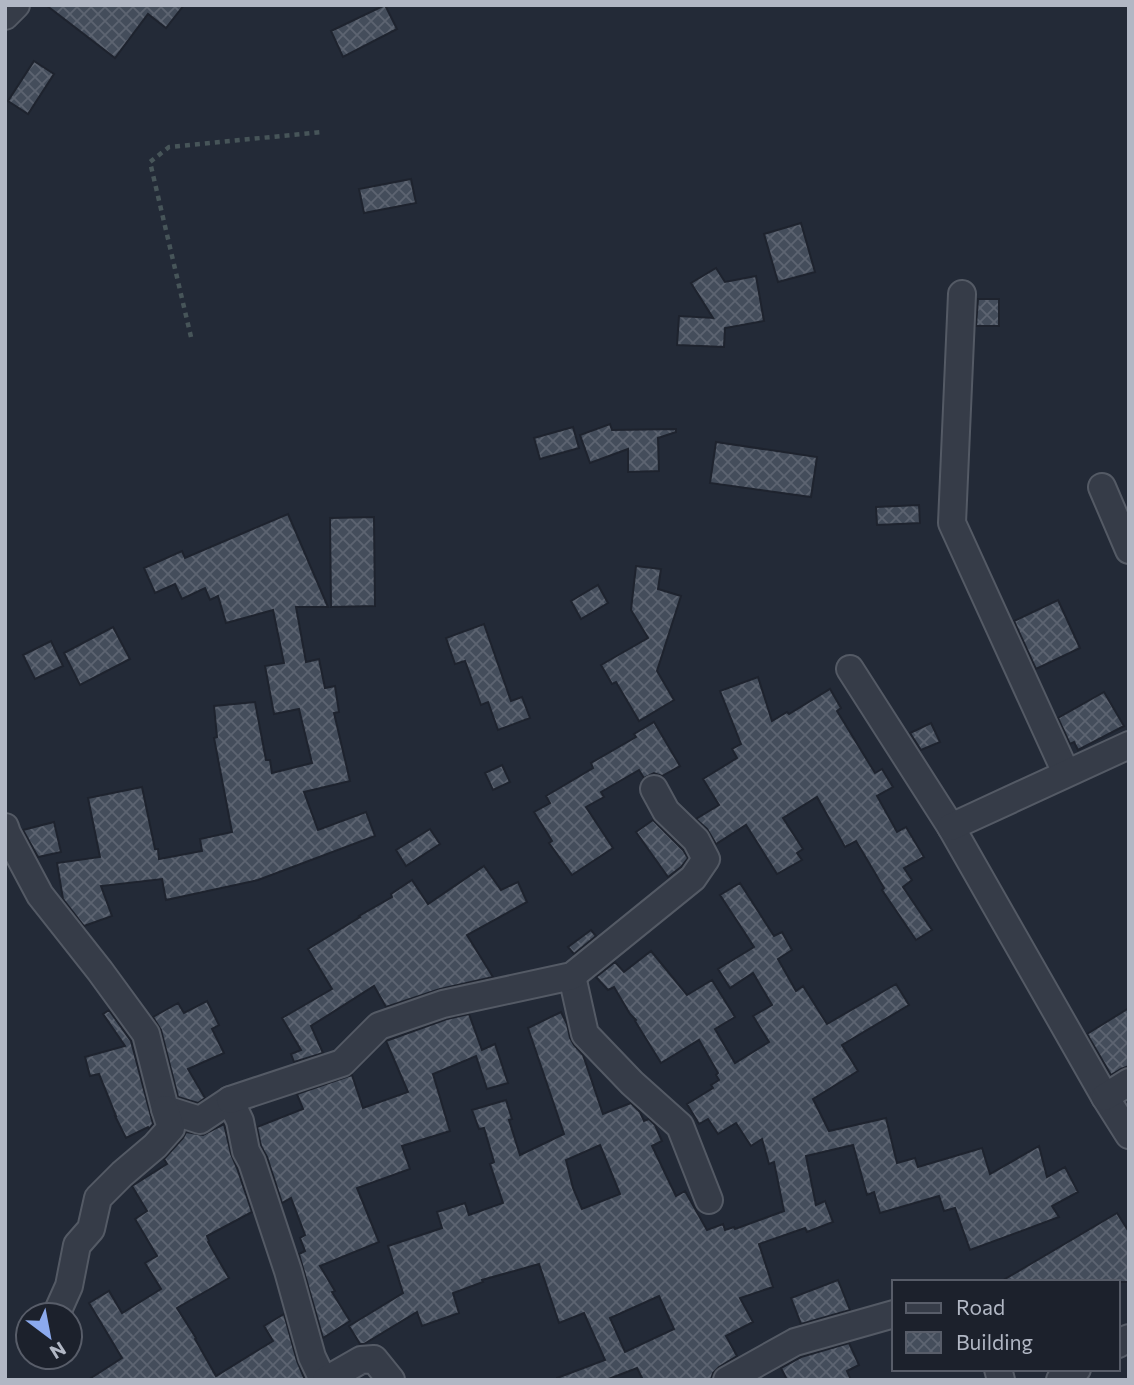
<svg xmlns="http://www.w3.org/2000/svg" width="1134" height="1385" font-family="Commissioner,sans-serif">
  <defs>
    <pattern id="building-cross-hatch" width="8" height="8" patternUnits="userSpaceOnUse" patternTransform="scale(1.75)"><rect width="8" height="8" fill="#444d5b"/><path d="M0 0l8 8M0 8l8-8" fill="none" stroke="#5d6471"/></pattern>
  </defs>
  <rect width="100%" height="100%" fill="#232a37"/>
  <g fill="url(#building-cross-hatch)" stroke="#1e232e" stroke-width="2" fill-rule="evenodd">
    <polygon points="46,5 184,5 166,28 148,14 115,58"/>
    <polygon points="385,5 397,29 343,57 331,31"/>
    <polygon points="34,61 54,74 28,114 8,101"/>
    <polygon points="411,179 416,203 364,213 359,189"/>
    <polygon points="801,223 815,272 778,282 764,234"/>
    <polygon points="716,268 725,282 756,276 764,321 725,328 724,347 677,345 679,316 713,318 691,283"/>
    <polygon points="978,299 999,299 999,326 976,326"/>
    <polygon points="610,424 612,430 676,429 676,432 658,438 659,471 628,472 628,449 590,463 580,435"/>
    <polygon points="573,427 579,448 540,459 534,438"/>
    <polygon points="716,442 817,457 811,497 710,483"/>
    <polygon points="919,505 920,523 877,525 876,507"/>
    <polygon points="288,514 328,607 296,607 306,662 319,659 325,688 335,686 339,712 334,713 350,781 304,792 318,830 366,812 375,836 258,880 166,900 162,879 101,886 112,916 84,926 63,899 57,863 100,857 88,798 142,787 155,849 158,849 159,859 202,851 200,839 232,832 214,738 217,737 214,706 255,702 266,760 270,760 272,773 312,763 299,709 274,714 265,666 284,663 273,610 226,623 218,596 210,600 205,588 182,599 175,584 155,593 144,568 182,551 185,558"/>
    <polygon points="374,517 375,606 331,607 330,518"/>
    <polygon points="636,566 661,569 658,589 681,596 657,671 674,700 639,721 616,682 612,684 601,665 648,638 631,610"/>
    <polygon points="598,585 608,603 581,619 571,601"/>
    <polygon points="1058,600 1080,648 1036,669 1014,621"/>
    <polygon points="484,624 511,701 522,697 530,718 498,730 488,702 481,705 465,661 455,664 446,638"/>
    <polygon points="113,627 130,659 80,685 64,653"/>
    <polygon points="51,641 63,666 35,679 23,655"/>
    <polygon points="758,677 772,721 787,712 789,714 830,689 841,708 837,711 875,773 882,769 893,787 877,796 897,832 906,827 924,857 904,868 912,880 903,887 932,930 916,940 882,890 884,888 856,841 845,847 817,797 783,818 803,849 797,853 802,860 777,874 746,825 716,844 707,829 696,819 719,805 703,779 737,758 732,749 741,744 720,691"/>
    <polygon points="1104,692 1124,726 1078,750 1074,742 1070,744 1058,718"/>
    <polygon points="654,722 680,766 662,776 654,773 644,778 639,770 601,792 604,797 586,807 613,848 572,875 549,843 552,841 534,812 550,803 546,796 593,768 591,763 636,737 634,734"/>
    <polygon points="931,723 940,742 921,750 910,733"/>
    <polygon points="502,765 510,782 493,790 485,773"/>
    <polygon points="653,820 683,850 688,858 681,867 668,877 636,832"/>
    <polygon points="54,822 61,852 38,857 23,830"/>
    <polygon points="430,829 440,844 406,866 396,850"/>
    <polygon points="484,866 501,890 518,882 527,902 467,935 493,977 440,989 386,1007 374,986 311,1026 323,1053 294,1062 291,1054 301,1050 282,1018 332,989 308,949 360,917 359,916 392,897 391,894 412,880 428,904"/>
    <path d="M 740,883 L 774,936 L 782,932 L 792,950 L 778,959 L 796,991 L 803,986 L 827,1024 L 896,984 L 909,1005 L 842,1045 L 858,1071 L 813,1099 L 829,1131 L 886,1118 L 897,1163 L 915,1158 L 918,1167 L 982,1148 L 990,1174 L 1039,1146 L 1047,1177 L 1065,1167 L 1078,1192 L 1052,1206 L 1059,1217 L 970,1250 L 955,1208 L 944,1211 L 939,1196 L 880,1213 L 874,1192 L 867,1195 L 853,1145 L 806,1156 L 816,1205 L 825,1201 L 833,1222 L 807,1232 L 805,1228 L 759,1244 L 773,1287 L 740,1298 L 753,1322 L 726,1336 L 737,1356 L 719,1367 L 713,1373 L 711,1380 L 643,1380 L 637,1368 L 606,1380 L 557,1380 L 557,1378 L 605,1360 L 584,1313 L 559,1323 L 539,1264 L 482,1280 L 483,1282 L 453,1293 L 459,1313 L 422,1326 L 417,1312 L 364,1344 L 360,1344 L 349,1326 L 403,1293 L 388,1246 L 442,1228 L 437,1212 L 465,1203 L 469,1215 L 503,1203 L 490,1164 L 494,1162 L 484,1128 L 479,1129 L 472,1110 L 506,1100 L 512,1119 L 509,1120 L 520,1155 L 564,1134 L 528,1028 L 561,1012 L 567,1024 L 570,1038 L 574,1045 L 583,1055 L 603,1114 L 631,1103 L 640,1112 L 644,1121 L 649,1119 L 655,1125 L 662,1141 L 652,1146 L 676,1196 L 685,1191 L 707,1230 L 723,1224 L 725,1230 L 734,1227 L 735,1229 L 784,1211 L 774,1162 L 769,1164 L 762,1139 L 751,1146 L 736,1123 L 718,1134 L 708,1119 L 699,1124 L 687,1104 L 713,1088 L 711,1085 L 719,1080 L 716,1075 L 718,1073 L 699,1040 L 661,1063 L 635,1021 L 636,1020 L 630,1014 L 614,987 L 608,990 L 596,977 L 615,962 L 624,972 L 651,951 L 687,995 L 712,980 L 735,1017 L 715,1029 L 735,1063 L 769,1042 L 753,1016 L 772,1005 L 753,973 L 730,988 L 718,969 L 754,947 L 720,895 ZM 600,1145 L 620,1194 L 582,1209 L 573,1188 L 566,1160 ZM 659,1296 L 674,1329 L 625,1352 L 610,1318 Z"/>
    <polygon points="591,930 596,936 574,954 568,947"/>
    <polygon points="207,1001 219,1025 212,1029 224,1053 188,1069 205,1098 198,1103 178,1097 161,1030 153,1017 178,1003 184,1013"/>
    <polygon points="1129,1008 1129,1066 1121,1069 1111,1075 1087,1034"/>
    <polygon points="109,1010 131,1041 153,1124 149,1129 148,1127 126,1138 115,1116 116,1116 99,1074 90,1076 85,1057 125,1046 103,1014"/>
    <polygon points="469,1014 482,1050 495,1044 508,1083 487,1089 476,1056 433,1074 450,1131 402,1146 410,1169 357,1188 379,1242 320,1266 335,1291 332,1292 350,1321 323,1338 299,1254 305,1251 300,1238 305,1235 291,1198 282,1203 267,1157 261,1146 257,1127 303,1109 297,1094 352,1075 363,1108 408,1092 386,1041 447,1019"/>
    <polygon points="224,1124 231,1154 237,1168 252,1212 207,1236 209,1241 208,1242 229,1278 177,1308 196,1338 195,1339 216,1376 273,1341 264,1326 284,1314 297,1361 305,1380 88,1380 122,1358 89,1303 109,1291 122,1313 161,1289 145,1263 157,1256 135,1219 147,1211 132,1186 167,1164 164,1159 183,1138 186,1132 203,1135"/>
    <polygon points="1117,1213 1129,1232 1129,1282 1000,1282"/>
    <polygon points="838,1280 850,1310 801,1324 791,1298"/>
    <polygon points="849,1343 859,1365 847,1371 851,1380 787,1380 781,1368 801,1357"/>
  </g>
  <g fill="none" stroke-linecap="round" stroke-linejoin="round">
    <g stroke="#545a65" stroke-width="30">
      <g id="street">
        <polyline points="5,16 16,5"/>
        <polyline points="962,294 952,523 1066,773"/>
        <polyline points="1102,487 1129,550"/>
        <polyline points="850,669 951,827 1105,1097 1129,1135"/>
        <polyline points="5,827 7,833 40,895 100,971 146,1034 165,1109 200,1120 230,1100 240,1121 246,1151 252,1162 288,1271 312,1357 323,1380"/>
        <polyline points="951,827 1129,745"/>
        <polyline points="572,976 585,1034 632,1083 680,1126 709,1200"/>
        <polyline points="1105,1097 1129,1082"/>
        <polyline points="230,1100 342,1063 379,1026 443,1004 572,976 693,878 706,859 696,840 666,811 654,789"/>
        <polyline points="56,1315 69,1286 77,1245 91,1229 98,1198 122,1174 155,1146 171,1128 165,1109"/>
        <polyline points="1118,1344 1129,1338"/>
        <polyline points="998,1369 1001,1380"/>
        <polyline points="326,1380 361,1360 374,1359 391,1380"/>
        <polyline points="727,1380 795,1342 894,1314"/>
        <polyline points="1060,1380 1077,1369"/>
      </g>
    </g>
    <polyline stroke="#475559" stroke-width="4.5" stroke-dasharray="5 5" stroke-linecap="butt" points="191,337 150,162 169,147 322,132"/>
    <use href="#street" stroke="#363c48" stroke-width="26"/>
  </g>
  <rect width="1134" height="1385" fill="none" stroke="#b1b7c4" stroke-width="14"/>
  <rect x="892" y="1280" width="228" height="91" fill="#1c212c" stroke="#585d69" stroke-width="2"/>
  <rect x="906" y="1303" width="35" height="10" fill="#363c48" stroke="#585d69" stroke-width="2"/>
  <text x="956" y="1315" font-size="21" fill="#b1b7c4">Road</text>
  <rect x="906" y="1332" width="35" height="21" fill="url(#building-cross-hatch)" stroke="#585d69" stroke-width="2"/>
  <text x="956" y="1350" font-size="21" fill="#b1b7c4">Building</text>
  <g transform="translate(49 1336) rotate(148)"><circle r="33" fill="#1c212c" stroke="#585d69" stroke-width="2"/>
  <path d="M0-5L12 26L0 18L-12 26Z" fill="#8caaee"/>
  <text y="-10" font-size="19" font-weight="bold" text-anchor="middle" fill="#b1b7c4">N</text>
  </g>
</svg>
